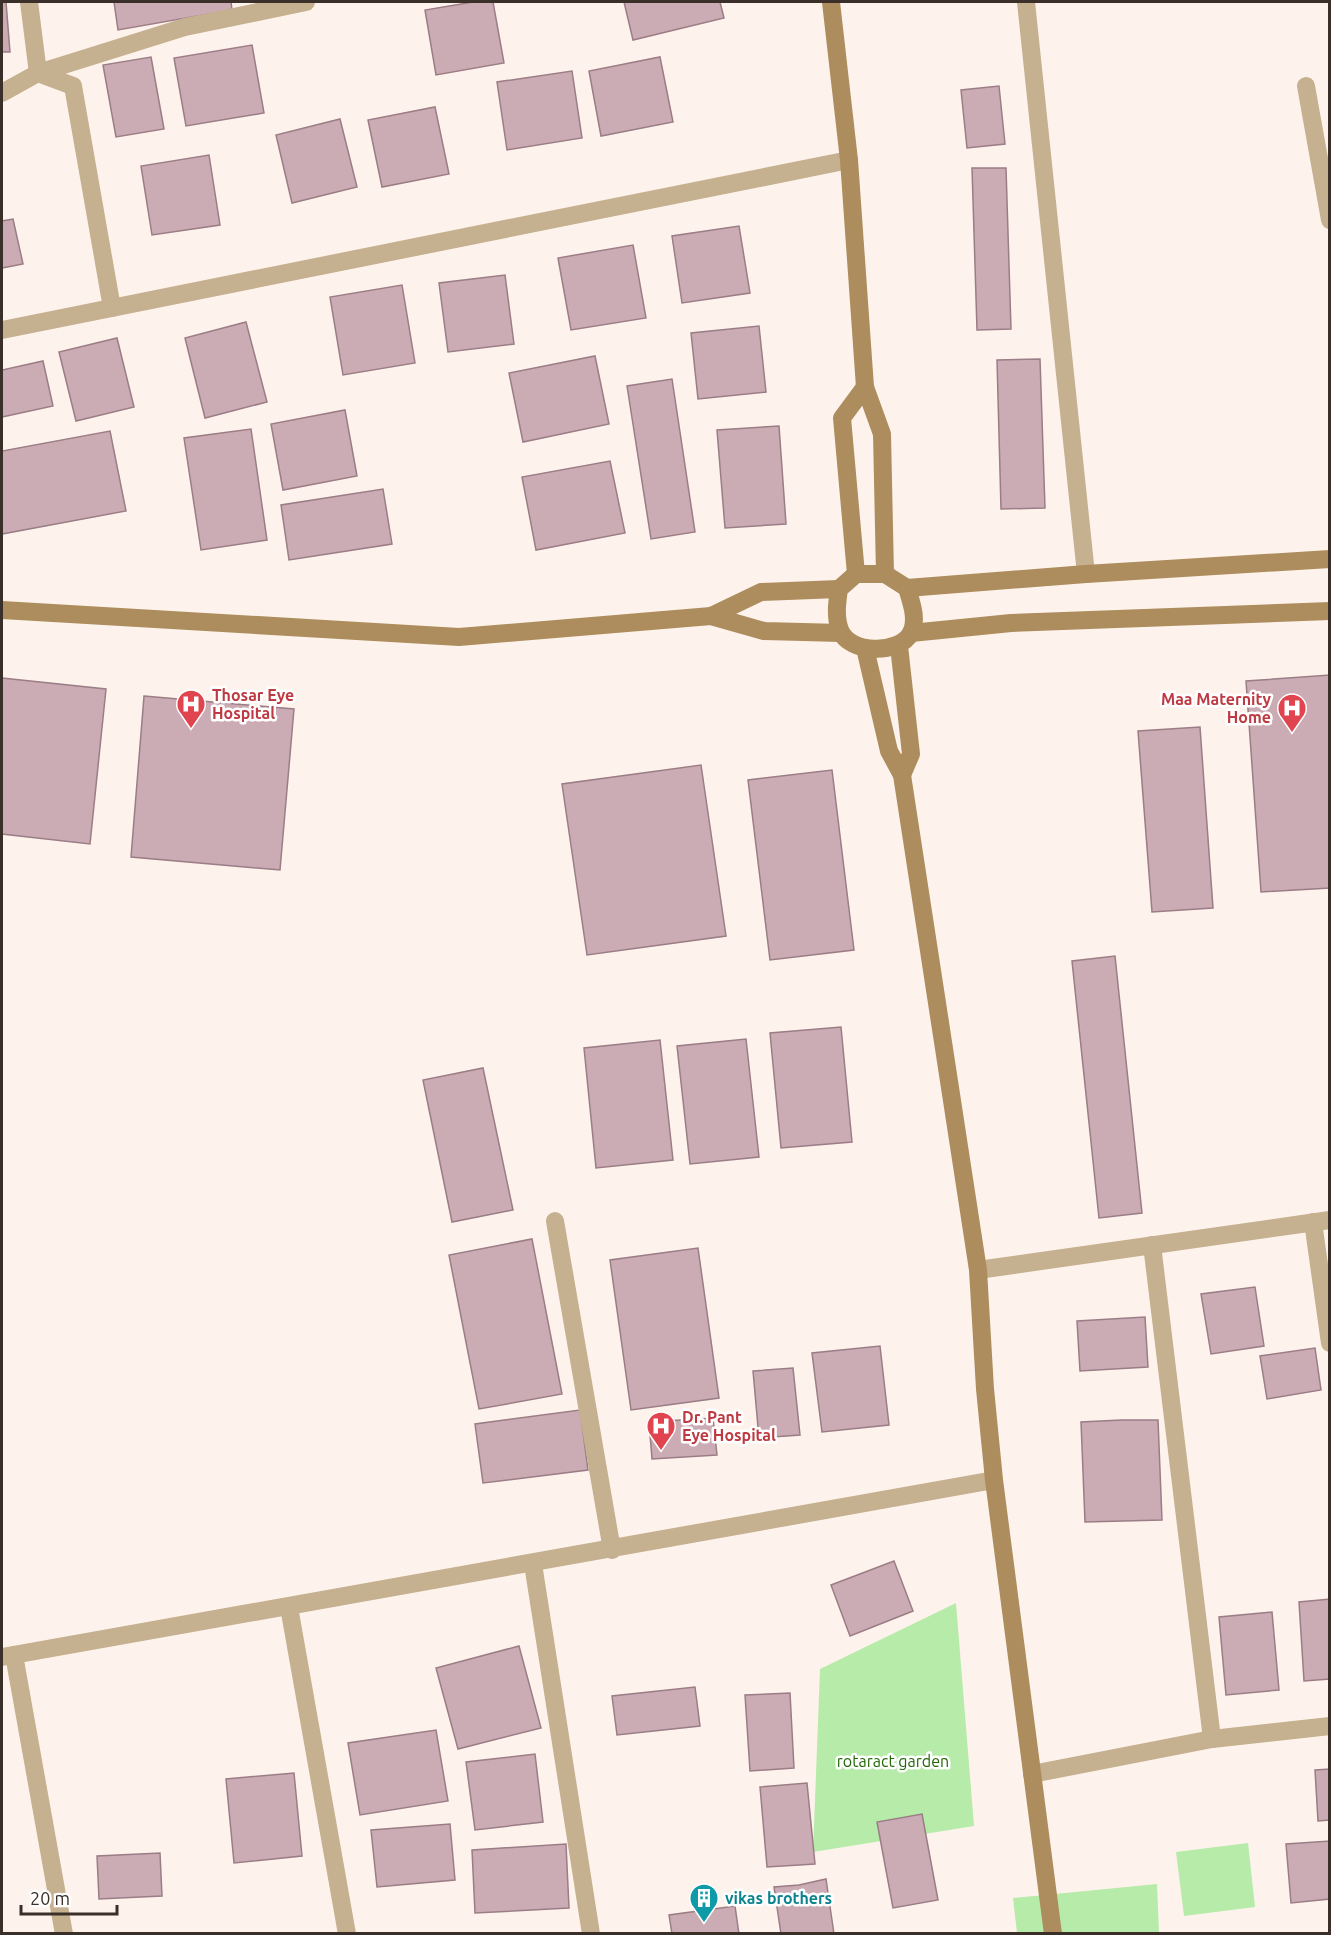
<svg xmlns="http://www.w3.org/2000/svg" width="1331" height="1935" font-family="Ubuntu,sans-serif">
  <rect width="100%" height="100%" fill="#fef3ec"/>
  <g fill="#b7ebaa">
    <polygon points="956,1603 974,1826 813,1852 820,1669"/>
    <polygon points="1248,1843 1255,1907 1184,1916 1176,1852"/>
    <polygon points="1157,1884 1159,1933 1017,1933 1013,1898"/>
  </g>
  <g fill="#cbabb4" stroke="#9b7d86" stroke-width="1.5">
    <polygon points="2,2 6,2 10,52 2,52"/>
    <polygon points="114,2 231,2 232,10 118,30"/>
    <polygon points="473,2 493,2 504,63 436,75 425,10"/>
    <polygon points="624,2 720,2 724,18 633,40"/>
    <polygon points="252,45 264,113 186,126 174,58"/>
    <polygon points="151,57 164,129 116,137 103,65"/>
    <polygon points="660,57 673,122 601,136 589,71"/>
    <polygon points="572,71 582,138 507,150 497,82"/>
    <polygon points="999,86 1005,144 967,148 961,90"/>
    <polygon points="435,107 449,174 382,187 368,120"/>
    <polygon points="340,119 357,187 292,203 276,135"/>
    <polygon points="209,155 220,225 152,235 141,166"/>
    <polygon points="972,168 1006,168 1011,329 977,330"/>
    <polygon points="13,219 23,264 2,268 2,221"/>
    <polygon points="739,226 750,293 682,303 672,236"/>
    <polygon points="633,245 646,318 571,330 558,258"/>
    <polygon points="505,275 514,344 448,352 439,283"/>
    <polygon points="402,285 415,363 343,375 330,297"/>
    <polygon points="246,322 267,402 205,418 185,338"/>
    <polygon points="759,326 766,392 698,399 691,333"/>
    <polygon points="117,338 134,407 76,421 59,352"/>
    <polygon points="595,356 609,424 523,442 509,373"/>
    <polygon points="1040,359 1045,508 1001,509 997,360"/>
    <polygon points="43,361 53,406 2,417 2,370"/>
    <polygon points="672,379 695,532 651,539 627,386"/>
    <polygon points="345,410 357,476 283,490 271,424"/>
    <polygon points="779,426 786,524 725,528 717,430"/>
    <polygon points="251,429 267,540 201,550 184,438"/>
    <polygon points="110,431 126,511 2,534 2,451"/>
    <polygon points="610,461 625,533 536,550 522,477"/>
    <polygon points="383,489 392,544 289,560 281,505"/>
    <polygon points="1330,675 1330,888 1261,892 1246,681"/>
    <polygon points="2,678 106,689 90,844 2,834"/>
    <polygon points="144,696 294,709 280,870 131,857"/>
    <polygon points="1200,727 1213,908 1152,912 1138,731"/>
    <polygon points="701,765 726,936 587,955 562,784"/>
    <polygon points="832,770 854,950 770,960 748,780"/>
    <polygon points="1115,956 1142,1213 1099,1218 1072,961"/>
    <polygon points="841,1027 852,1142 781,1148 770,1033"/>
    <polygon points="746,1039 759,1157 690,1164 677,1046"/>
    <polygon points="660,1040 673,1160 596,1168 584,1048"/>
    <polygon points="483,1068 513,1210 452,1222 423,1080"/>
    <polygon points="532,1239 562,1394 479,1409 449,1255"/>
    <polygon points="698,1248 719,1398 631,1410 610,1260"/>
    <polygon points="1255,1287 1264,1346 1211,1354 1201,1294"/>
    <polygon points="1145,1317 1148,1367 1080,1371 1077,1321"/>
    <polygon points="880,1346 889,1425 822,1432 812,1353"/>
    <polygon points="1315,1348 1321,1390 1267,1399 1260,1356"/>
    <polygon points="793,1368 800,1435 759,1438 753,1371"/>
    <polygon points="580,1410 588,1470 483,1483 475,1424"/>
    <polygon points="713,1418 717,1455 652,1459 649,1422"/>
    <polygon points="1121,1420 1158,1420 1162,1520 1085,1522 1081,1422"/>
    <polygon points="894,1561 913,1611 850,1636 831,1585"/>
    <polygon points="1330,1599 1330,1679 1304,1681 1299,1602"/>
    <polygon points="1272,1612 1279,1690 1226,1695 1219,1617"/>
    <polygon points="519,1646 541,1728 458,1749 436,1668"/>
    <polygon points="695,1687 700,1726 617,1735 612,1696"/>
    <polygon points="790,1693 794,1768 750,1771 745,1695"/>
    <polygon points="436,1730 448,1801 360,1815 348,1743"/>
    <polygon points="535,1754 543,1822 475,1830 466,1762"/>
    <polygon points="1330,1769 1330,1820 1318,1821 1315,1770"/>
    <polygon points="294,1773 302,1856 234,1863 226,1779"/>
    <polygon points="807,1783 815,1864 767,1867 760,1787"/>
    <polygon points="922,1814 938,1900 893,1908 877,1822"/>
    <polygon points="450,1824 455,1880 377,1887 371,1830"/>
    <polygon points="1330,1841 1330,1899 1291,1903 1286,1844"/>
    <polygon points="566,1844 569,1908 475,1913 472,1850"/>
    <polygon points="160,1853 162,1896 99,1899 97,1856"/>
    <polygon points="826,1879 834,1934 781,1934 774,1887 799,1885"/>
    <polygon points="735,1906 739,1934 672,1934 669,1915"/>
  </g>
  <g fill="none" stroke-linecap="round" stroke-linejoin="round">
    <g stroke="#c5b090" stroke-width="18">
      <polyline points="1026,2 1086,574"/>
      <polyline points="1306,86 1330,220"/>
      <polyline points="2,93 38,73 29,2"/>
      <polyline points="112,308 73,86 38,73 185,27 306,2"/>
      <polyline points="2,330 849,160"/>
      <polyline points="555,1221 612,1550"/>
      <polyline points="1313,1222 1330,1343"/>
      <polyline points="1152,1245 1212,1739"/>
      <polyline points="978,1270 1330,1220"/>
      <polyline points="533,1564 591,1934"/>
      <polyline points="289,1607 347,1934"/>
      <polyline points="14,1655 64,1934"/>
      <polyline points="2,1657 994,1480"/>
      <polyline points="1032,1774 1212,1739 1330,1726"/>
    </g>
    <g stroke="#ad8d5d" stroke-width="18">
      <polyline points="831,2 849,160 865,387 882,434 885,574"/>
      <path d="M 856,574 L 885,574 L 907,588 C 911,602 918,619 911,633 C 899,655 849,654 840,630 C 835,617 837,603 839,589 Z"/>
      <polyline points="856,574 842,418 865,387"/>
      <polyline points="907,588 1086,574 1330,559"/>
      <polyline points="2,610 459,637 711,616 764,631 841,633"/>
      <polyline points="711,616 761,592 839,589"/>
      <polyline points="911,633 1011,623 1330,611"/>
      <polyline points="899,646 911,754 902,775"/>
      <polyline points="865,648 889,751 902,775 978,1270 985,1389 994,1480 1053,1934"/>
    </g>
  </g>
  <defs>
    <g id="hospital-pin" transform="scale(1.5)"><path d="M0 17L-7.5 6A9.5 9.5 0 1 1 7.5 6Z" fill="#e0444e" stroke="#fff"/><path d="M-5-5h3v3.5h4V-5h3V5h-3V1.5h-4V5h-3Z" fill="#fff"/></g>
    <g id="building-pin" transform="scale(1.5)"><path d="M0 17L-7.5 6A9.5 9.5 0 1 1 7.5 6Z" fill="#0f9aa8" stroke="#fff"/><path d="M-4-6H4V6H1V3H-1V6H-4ZM-2.5-4.3h1.7v1.8h-1.7ZM.8-4.3h1.7v1.8H.8ZM-2.5-1h1.7V.8h-1.7ZM.8-1h1.7V.8H.8Z" fill="#fff"/></g>
  </defs>
  <g fill-rule="evenodd">
    <use href="#hospital-pin" x="191" y="704"/>
    <use href="#hospital-pin" x="1292" y="708"/>
    <use href="#hospital-pin" x="661" y="1426"/>
    <use href="#building-pin" x="704" y="1898"/>
  </g>
  <g text-anchor="middle" dominant-baseline="central" stroke-width="5" stroke-linejoin="round" paint-order="stroke">
    <g font-size="16" font-weight="bold" fill="#be3a42" stroke="#fff" text-anchor="start">
      <text x="212" y="695">Thosar Eye<tspan x="212" dy="18">Hospital</tspan></text>
      <text x="1271" y="699" text-anchor="end">Maa Maternity<tspan x="1271" dy="18">Home</tspan></text>
      <text x="682" y="1417">Dr. Pant<tspan x="682" dy="18">Eye Hospital</tspan></text>
    </g>
    <g font-size="16" fill="#226704" stroke="#fff">
      <text x="893" y="1761">rotaract garden</text>
    </g>
    <g font-size="16" font-weight="bold" fill="#0d838f" stroke="#fff" text-anchor="start">
      <text x="725" y="1898">vikas brothers</text>
    </g>
  </g>
  <rect width="1331" height="1935" fill="none" stroke="#3b3029" stroke-width="6"/>
  <path d="M21 1905v9h96v-9" fill="none" stroke="#3b3029" stroke-width="3"/>
  <text x="30" y="1905" font-size="18" fill="#3b3029" stroke="#ffffff" stroke-width="4.5" paint-order="stroke">20 m</text>
</svg>
